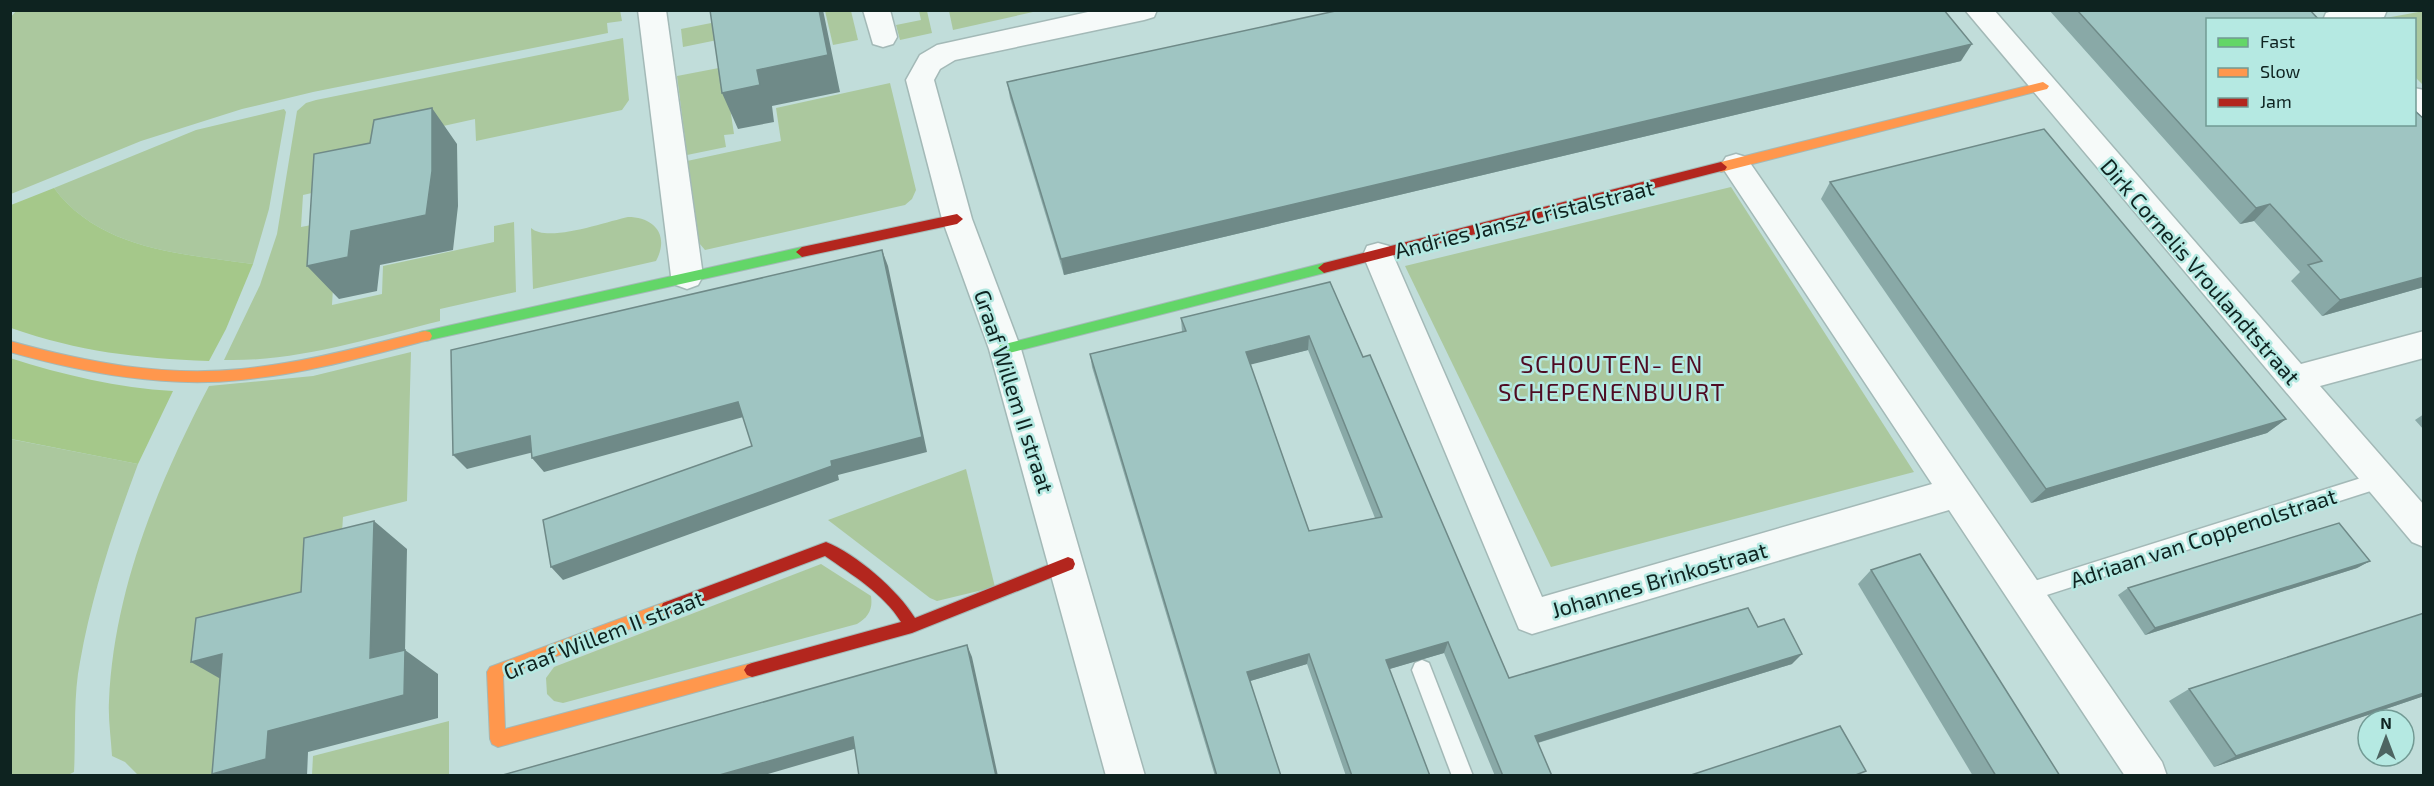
<svg xmlns="http://www.w3.org/2000/svg" width="2434" height="786" font-family="'Exo 2',sans-serif">
  <rect width="100%" height="100%" fill="#c1ddda"/>
  <g fill="#abc89e">
    <polygon points="1042,10 953,30 949,11 949,10"/>
    <polygon points="16,11 620,10 622,21 607,23 608,33 313,92 242,109 141,141 11,194 10,18"/>
    <polygon points="772,11 776,28 683,47 681,29"/>
    <polygon points="825,11 851,11 858,40 833,45"/>
    <polygon points="919,11 927,11 932,33 900,40 896,25 921,20"/>
    <polygon points="2424,11 2424,85 2423,85 2415,77 2414,20 2380,19"/>
    <path d="M 623,38 L 629,100 L 622,110 L 476,141 L 475,119 L 398,136 L 397,174 L 303,195 L 301,227 L 337,220 L 332,305 L 382,294 L 383,266 L 494,242 L 494,226 L 514,222 L 516,292 L 440,309 L 440,321 C 370,338 297,362 224,360 L 260,285 L 277,234 L 297,111 L 306,103 L 316,100 Z"/>
    <polygon points="724,67 734,134 724,135 726,147 687,155 677,76"/>
    <polygon points="890,83 916,190 912,199 905,205 705,250 699,243 687,161 781,141 776,108"/>
    <path d="M 284,109 L 286,112 L 269,209 L 253,264 C 182,254 100,250 54,188 L 196,130 Z"/>
    <polygon points="1731,187 1914,472 1551,567 1405,266"/>
    <path d="M 628,217 C 654,217 670,235 656,261 L 533,289 L 531,228 C 547,243 605,222 628,217 Z"/>
    <path d="M 411,352 L 407,501 L 343,517 L 340,563 L 251,775 L 138,775 L 125,762 L 112,756 C 111,738 108,719 109,701 C 114,589 158,484 209,386 L 313,376 Z"/>
    <path d="M 10,439 L 138,464 C 114,528 92,594 80,662 C 73,697 76,736 74,772 L 68,775 L 11,775 Z"/>
    <polygon points="966,469 995,587 937,601 930,598 828,520"/>
    <path d="M 821,564 L 871,596 C 873,610 868,617 857,624 L 563,703 L 554,701 L 547,694 L 546,678 L 554,667 Z"/>
    <polygon points="449,721 449,775 312,775 313,756"/>
  </g>
  <g fill="#a5c88a">
    <path d="M 54,188 C 100,250 182,254 253,264 L 226,329 L 209,361 C 136,358 80,352 11,328 L 11,205 Z"/>
    <path d="M 10,358 C 63,375 118,388 173,391 L 138,464 L 11,439 Z"/>
  </g>
  <g fill="none" stroke-linecap="round" stroke-linejoin="round">
    <g stroke="#a3b9b7" stroke-width="3">
      <g id="lane">
        <polygon points="2380,472 2387,474 2389,480 2387,486 2380,488 2025,602 2018,599 2015,593 2018,587 2025,584"/>
        <polygon points="1422,660 1429,663 1473,776 1452,776 1412,670 1415,663"/>
      </g>
    </g>
    <g stroke="#a3b9b7" stroke-width="3">
      <g id="street">
        <polygon points="638,10 666,10 703,276 698,285 687,289 676,285 671,276"/>
        <polygon points="863,10 890,10 897,37 893,44 883,47 873,44"/>
        <polygon points="1097,10 1157,10 1154,17 1144,20 955,60 940,69 934,80 972,219 1021,349 1145,776 1106,776 989,349 942,219 906,80 920,55 937,45"/>
        <polygon points="1965,10 1994,10 2301,364 2424,331 2424,358 2320,386 2424,505 2424,547 2412,542"/>
        <polygon points="2336,10 2387,10 2384,17 2374,20 2323,20 2326,13"/>
        <polygon points="2414,88 2424,90 2424,117 2414,115"/>
        <polygon points="1736,154 1746,157 2162,762 2167,776 2125,776 1949,510 1532,634 1519,629 1363,255 1367,246 1378,243 1389,246 1393,255 1542,597 1932,484 1726,173 1721,165 1726,157"/>
      </g>
    </g>
    <g stroke="#a3b9b7" stroke-width="2">
      <g id="fast">
        <polygon points="802,247 808,252 802,257 425,341 420,340 418,336 420,332 425,331"/>
        <polygon points="1324,263 1330,268 1324,273 1005,354 1000,353 998,349 1000,345 1005,344"/>
      </g>
    </g>
    <g stroke="#a3b9b7" stroke-width="2">
      <g id="slow">
        <polygon points="2043,82 2049,86 2047,89 1721,172 1715,167 1721,162"/>
        <path d="M 425,331 L 430,332 L 432,336 L 430,340 L 425,341 C 364,357 304,374 241,380 C 163,388 85,373 10,352 L 10,341 C 85,362 163,377 241,369 C 304,363 364,346 425,331 Z"/>
        <polygon points="668,601 673,603 675,608 673,613 503,676 505,729 752,663 757,665 760,670 757,675 498,747 492,744 490,739 487,672 490,667"/>
      </g>
    </g>
    <g stroke="#a3b9b7" stroke-width="2">
      <g id="jam">
        <polygon points="1721,162 1727,167 1725,170 1324,273 1318,268 1324,263"/>
        <polygon points="957,214 963,219 957,224 802,257 796,252 802,247"/>
        <path d="M 826,542 C 856,554 898,590 915,618 L 1068,557 L 1073,559 L 1075,564 L 1073,569 L 912,633 L 752,677 L 747,675 L 744,670 L 747,665 L 752,663 L 901,622 C 883,593 852,575 825,556 L 668,615 L 663,613 L 661,608 L 663,603 Z"/>
      </g>
    </g>
    <use href="#lane" fill="#f6faf9" fill-rule="evenodd"/>
    <use href="#street" fill="#f6faf9" fill-rule="evenodd"/>
    <use href="#fast" fill="#63d668" fill-rule="evenodd"/>
    <use href="#slow" fill="#ff974d" fill-rule="evenodd"/>
    <use href="#jam" fill="#b3261e" fill-rule="evenodd"/>
  </g>
  <g fill="#89a9a7" fill-rule="evenodd">
    <polygon points="2049,10 2310,10 2424,119 2424,287 2322,316 2291,281 2300,272 2254,221 2240,224"/>
    <polygon points="1961,61 1064,275 1010,98 1007,82"/>
    <polygon points="1830,182 2286,419 2267,433 2031,503 1821,199"/>
    <path d="M 1330,282 L 1363,357 L 1509,678 L 1758,627 L 1792,664 L 1538,743 L 1552,776 L 1495,776 L 1444,653 L 1389,669 L 1430,776 L 1346,776 L 1307,664 L 1250,681 L 1281,776 L 1215,776 L 1092,367 L 1090,354 L 1182,332 L 1181,318 ZM 1308,350 L 1375,518 L 1309,531 L 1250,364 Z"/>
    <polygon points="2424,414 2424,430 2415,420"/>
    <polygon points="2370,561 2357,568 2145,635 2118,595 2128,588"/>
    <polygon points="1871,570 2060,776 1973,776 1858,584"/>
    <polygon points="2424,613 2424,696 2214,767 2169,701 2189,689"/>
  </g>
  <g fill="#6f8a88">
    <polygon points="819,10 823,10 840,92 772,106 774,122 738,129 722,93 757,70"/>
    <polygon points="1972,44 1961,61 1064,275 1061,259"/>
    <polygon points="432,108 457,144 458,206 453,250 380,265 377,291 339,299 307,266 351,231"/>
    <polygon points="2270,204 2254,221 2240,224 2256,208"/>
    <polygon points="882,250 888,266 927,452 838,475 839,480 563,580 551,567 831,461"/>
    <polygon points="2424,277 2424,287 2322,316 2340,300"/>
    <polygon points="1309,336 1308,350 1245,366 1246,352"/>
    <polygon points="738,402 747,416 544,472 532,458"/>
    <polygon points="2286,419 2267,433 2031,503 2046,489"/>
    <polygon points="530,436 542,450 467,469 453,455"/>
    <polygon points="374,521 407,549 405,650 438,674 438,718 308,752 307,776 215,776 212,774 268,731 370,658"/>
    <polygon points="2370,561 2357,568 2145,635 2155,628"/>
    <polygon points="1448,642 1444,653 1383,671 1386,660"/>
    <polygon points="967,645 972,657 998,776 996,776"/>
    <polygon points="222,654 233,686 191,662"/>
    <polygon points="1309,654 1307,664 1247,682 1247,672"/>
    <polygon points="1802,654 1792,664 1530,745 1535,736"/>
    <polygon points="2424,693 2424,696 2214,767 2236,756"/>
    <polygon points="853,737 861,747 761,776 716,776"/>
  </g>
  <g fill="#9fc5c2" stroke="#6f8a88" stroke-width="1.5" fill-rule="evenodd">
    <polygon points="710,10 819,10 828,55 757,70 760,85 722,93"/>
    <polygon points="1340,10 1944,10 1972,44 1061,259 1007,82"/>
    <polygon points="2077,10 2310,10 2319,20 2208,20 2208,124 2415,124 2415,111 2424,119 2424,277 2340,300 2308,265 2322,261 2270,204 2256,208"/>
    <polygon points="432,108 432,171 426,215 351,231 348,257 307,266 314,154 370,143 374,120"/>
    <polygon points="2044,129 2286,419 2046,489 1830,182"/>
    <polygon points="882,250 922,437 831,461 832,466 551,567 543,520 752,446 738,402 532,458 530,436 453,455 451,350"/>
    <path d="M 1330,282 L 1363,357 L 1370,355 L 1509,678 L 1748,608 L 1758,627 L 1784,619 L 1802,654 L 1535,736 L 1552,776 L 1503,776 L 1448,642 L 1386,660 L 1430,776 L 1352,776 L 1309,654 L 1247,672 L 1281,776 L 1217,776 L 1090,354 L 1186,331 L 1181,318 ZM 1309,336 L 1382,517 L 1309,531 L 1246,352 Z"/>
    <polygon points="374,521 370,658 405,650 404,695 268,731 266,759 212,774 222,654 191,662 196,618 301,592 304,538"/>
    <polygon points="2339,523 2370,561 2155,628 2128,588"/>
    <polygon points="1920,554 2060,776 1996,776 1871,570"/>
    <polygon points="2424,613 2424,693 2236,756 2189,689"/>
    <polygon points="967,645 996,776 859,776 853,737 716,776 499,776"/>
    <polygon points="1840,726 1866,771 1853,776 1688,776"/>
  </g>
  <g text-anchor="middle" dominant-baseline="central" stroke-width="5" stroke-linejoin="round" paint-order="stroke">
    <g font-size="22" fill="#0e2320" stroke="#b5e9e2">
      <text transform="translate(1524 218) rotate(-14)">Andries Jansz Cristalstraat</text>
      <text transform="translate(2201 271) rotate(49)">Dirk Cornelis Vroulandtstraat</text>
      <text transform="translate(1015 391) rotate(72)">Graaf Willem II straat</text>
      <text transform="translate(2203 537) rotate(-18)">Adriaan van Coppenolstraat</text>
      <text transform="translate(1659 579) rotate(-16)">Johannes Brinkostraat</text>
      <text transform="translate(603 634) rotate(-21)">Graaf Willem II straat</text>
    </g>
    <g font-size="24" letter-spacing="1.5" fill="#4f0b22" stroke="#b5e9e2">
      <text x="1612" y="363">SCHOUTEN- EN<tspan x="1612" dy="28">SCHEPENENBUURT</tspan></text>
    </g>
  </g>
  <rect width="2434" height="786" fill="none" stroke="#0e2320" stroke-width="24"/>
  <rect x="2206" y="18" width="210" height="108" fill="#b5e9e2" stroke="#729a94" stroke-width="1.5"/>
  <rect x="2218" y="38" width="30" height="9" fill="#63d668" stroke="#729a94" stroke-width="1.5"/>
  <text x="2260" y="48" font-size="18" fill="#0e2320">Fast</text>
  <rect x="2218" y="68" width="30" height="9" fill="#ff974d" stroke="#729a94" stroke-width="1.5"/>
  <text x="2260" y="78" font-size="18" fill="#0e2320">Slow</text>
  <rect x="2218" y="98" width="30" height="9" fill="#b3261e" stroke="#729a94" stroke-width="1.5"/>
  <text x="2260" y="108" font-size="18" fill="#0e2320">Jam</text>
  <g transform="translate(2386 738)"><circle r="28" fill="#b5e9e2" stroke="#729a94" stroke-width="1.5"/>
  <path d="M0-4.5L10 22L0 15L-10 22Z" fill="#4d6461"/>
  <text y="-9" font-size="16" font-weight="bold" text-anchor="middle" fill="#0e2320">N</text>
  </g>
</svg>
